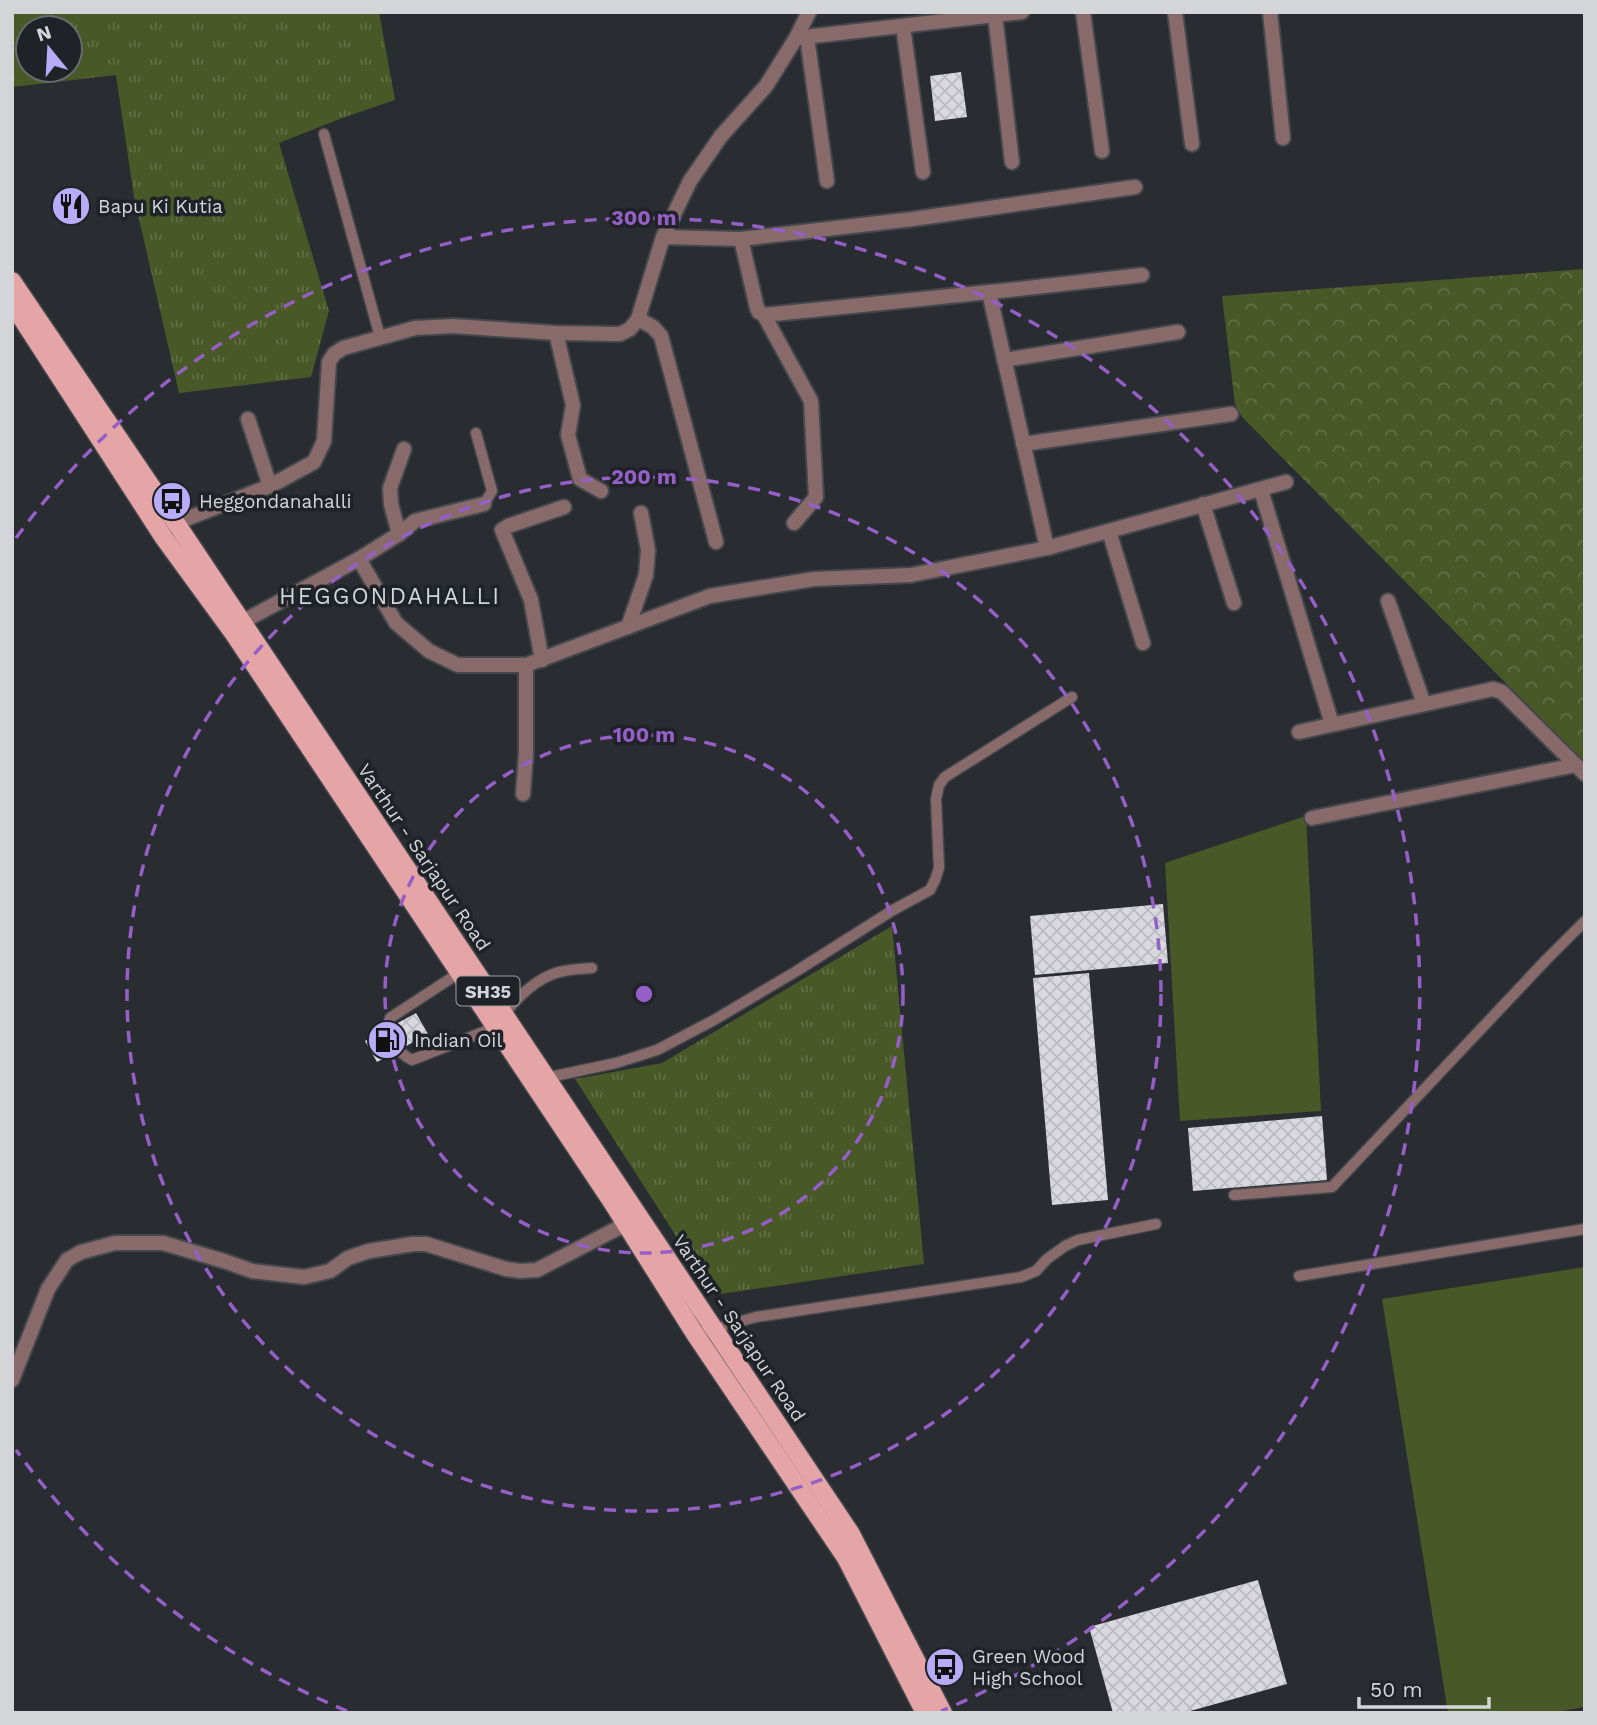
<svg xmlns="http://www.w3.org/2000/svg" width="1597" height="1725" font-family="'Work Sans',sans-serif">
  <defs>
    <pattern id="grass-tufts" width="24" height="20" patternUnits="userSpaceOnUse" patternTransform="scale(1.75)"><rect width="24" height="20" fill="#485827"/><path d="M3 7l-1-3M5 7V3M7 7l1-3M15 17l-1-3M17 17v-4M19 17l1-3" fill="none" stroke="#626f46"/></pattern>
    <pattern id="park-crowns" width="20" height="18" patternUnits="userSpaceOnUse" patternTransform="scale(1.75)"><rect width="20" height="18" fill="#485827"/><path d="M2 6a3 3 0 1 1 6 0M12 15a3 3 0 1 1 6 0" fill="none" stroke="#626f46"/></pattern>
    <pattern id="building-cross-hatch" width="8" height="8" patternUnits="userSpaceOnUse" patternTransform="scale(1.75)"><rect width="8" height="8" fill="#d9d8e0"/><path d="M0 0l8 8M0 8l8-8" fill="none" stroke="#babac0"/></pattern>
  </defs>
  <rect width="100%" height="100%" fill="#292d32"/>
  <g fill="url(#grass-tufts)" fill-rule="evenodd">
    <path d="M 12,12 L 379,12 L 395,100 L 342,118 L 279,143 L 329,311 L 311,377 L 179,393 L 134,197 L 116,75 L 12,87 ZM 28,28 L 70,28 L 70,70 L 28,70 Z"/>
    <polygon points="892,926 924,1264 714,1295 575,1079 662,1063"/>
  </g>
  <polygon fill="url(#park-crowns)" points="1585,269 1585,761 1572,750 1242,417 1235,404 1222,296"/>
  <g fill="#485827">
    <polygon points="1306,816 1321,1111 1180,1121 1165,863"/>
    <polygon points="1585,1267 1585,1707 1549,1713 1448,1713 1382,1299"/>
  </g>
  <g fill="url(#building-cross-hatch)">
    <polygon points="961,72 967,117 935,121 930,76"/>
    <polygon points="1163,904 1168,963 1035,975 1030,916"/>
    <polygon points="1089,973 1108,1200 1052,1205 1033,978"/>
    <polygon points="416,1013 428,1034 377,1062 365,1041"/>
    <polygon points="1322,1116 1327,1180 1193,1191 1188,1128"/>
    <polygon points="1258,1580 1287,1684 1183,1713 1113,1713 1089,1627"/>
  </g>
  <g fill="none" stroke-linecap="round" stroke-linejoin="round">
    <g stroke="#44484d" stroke-width="13">
      <g id="service">
        <polyline points="324,134 380,337"/>
        <polyline points="476,433 492,491 484,504"/>
        <path d="M 459,973 L 390,1018 C 387,1036 396,1052 412,1060 L 496,1027 C 507,1007 531,982 553,974 C 565,969 579,969 592,968"/>
        <polyline points="545,1078 616,1063 657,1050 714,1020 795,972 893,910 930,890 935,880 939,868 936,799 939,785 945,777 1072,697"/>
        <polyline points="1234,1195 1332,1187 1546,960 1585,921"/>
        <polyline points="1299,1276 1585,1229"/>
        <polyline points="695,1334 756,1317 1021,1277 1036,1271 1047,1259 1065,1246 1078,1240 1156,1224"/>
      </g>
    </g>
    <g stroke="#44484d" stroke-width="18">
      <g id="minor">
        <polyline points="1083,12 1102,151"/>
        <polyline points="1175,12 1192,144"/>
        <polyline points="1270,12 1283,138"/>
        <polyline points="995,15 1012,162"/>
        <polyline points="903,26 923,172"/>
        <polyline points="807,37 827,181"/>
        <polyline points="796,38 1022,12"/>
        <polyline points="663,237 741,239 913,219 1135,187"/>
        <polyline points="741,239 757,308 759,312 764,315 1009,290 1142,275"/>
        <polyline points="989,292 1047,548"/>
        <polyline points="764,315 811,401 816,497 794,523"/>
        <polyline points="638,319 653,327 661,336 716,542"/>
        <polyline points="556,333 573,405 568,435 580,479 601,491"/>
        <polyline points="1004,360 1178,332"/>
        <polyline points="248,419 270,486"/>
        <polyline points="1023,444 1231,414"/>
        <polyline points="1261,490 1332,724"/>
        <polyline points="1203,504 1234,603"/>
        <polyline points="176,523 270,486 314,462 324,441 329,362 334,354 343,348 415,328 453,326 556,333 620,334 630,329 638,319 663,237 690,181 721,136 766,86 796,38 809,12"/>
        <polyline points="1109,531 1143,643"/>
        <polyline points="399,534 391,504 390,488 404,449"/>
        <polyline points="359,559 399,534 415,521 484,504"/>
        <polyline points="1388,601 1424,704"/>
        <polyline points="242,622 359,559 396,623 429,651 458,665 526,665 710,596 814,579 911,575 1047,548 1286,482"/>
        <polyline points="628,627 646,575 648,550 641,513"/>
        <polyline points="542,660 531,600 502,530 508,526 564,507"/>
        <polyline points="1299,732 1493,689 1502,692 1585,774"/>
        <polyline points="523,794 526,754 526,665"/>
        <polyline points="1312,818 1576,765"/>
        <polyline points="12,1380 48,1289 67,1260 81,1252 115,1243 163,1243 224,1261 252,1271 304,1277 330,1271 348,1258 369,1251 413,1244 426,1244 506,1269 520,1271 537,1270 626,1224"/>
      </g>
    </g>
    <g stroke="#44484d" stroke-width="21">
      <g id="primary">
        <polyline points="12,281 176,523 851,1534 943,1713"/>
        <polyline points="12,303 164,538 234,634 612,1202 695,1334 846,1558 925,1713"/>
      </g>
    </g>
    <use href="#service" stroke="#896a6a" stroke-width="10"/>
    <use href="#minor" stroke="#896a6a" stroke-width="14"/>
    <use href="#primary" stroke="#e5a5a7" stroke-width="18"/>
  </g>
  <g fill="none" stroke="#955fc7" stroke-width="3.5" stroke-dasharray="12 9">
    <circle cx="644" cy="994" r="259"/>
    <circle cx="644" cy="994" r="517"/>
    <path d="M347 1711A776 776 0 0 1 16 1450M16 538A776 776 0 1 1 941 1711"/>
  </g>
  <defs>
    <g id="restaurant-disc" transform="scale(2.0125)"><circle r="9.5" fill="#b8abf7" stroke="#1f2328"/><path d="M-5-6h1v4h1v-4h1v4h1v-4h1v5L-1.5 .5V6h-2V.5L-5-1ZM5-6V6H3V1.5H1.5Q1.5-4 5-6Z" fill="#111"/></g>
    <g id="bus-disc" transform="scale(2.0125)"><circle r="9.5" fill="#b8abf7" stroke="#1f2328"/><path d="M-5-6H5V4H4V6H2V4H-2V6H-4V4H-5ZM-3.5-4V0h7V-4ZM-3.5 1.2v1.5H-2V1.2ZM2 1.2v1.5H3.5V1.2Z" fill="#111"/></g>
    <g id="fuel-disc" transform="scale(2.0125)"><circle r="9.5" fill="#b8abf7" stroke="#1f2328"/><path d="M-5.5-6h7V0h2V4h1.3V-2.5L3-4.5l.8-.8L6-3V5H2.5V1h-1V6h-7ZM-4.2-4.7v3.2H.2V-4.7Z" fill="#111"/></g>
  </defs>
  <g fill-rule="evenodd">
    <use href="#restaurant-disc" x="71" y="206"/>
    <use href="#bus-disc" x="172" y="501"/>
    <use href="#fuel-disc" x="387" y="1040"/>
    <use href="#bus-disc" x="945" y="1667"/>
  </g>
  <g text-anchor="middle" dominant-baseline="central" stroke-width="7" stroke-linejoin="round" paint-order="stroke">
    <rect fill="#1f2328" stroke="#9da0a4" stroke-width="2" x="456.5" y="976.5" width="63" height="29" rx="5"/>
    <g font-size="18" font-weight="bold" fill="#d3d5d9">
      <text x="488" y="991">SH35</text>
    </g>
    <g font-size="19" fill="#d3d5d9" stroke="#1f2328" text-anchor="start">
      <text x="98" y="206">Bapu Ki Kutia</text>
      <text x="199" y="501">Heggondanahalli</text>
      <text x="414" y="1040">Indian Oil</text>
      <text x="972" y="1656">Green Wood<tspan x="972" dy="22">High School</tspan></text>
    </g>
    <g font-size="19" fill="#d3d5d9" stroke="#1f2328">
      <text transform="translate(424 857) rotate(56)">Varthur - Sarjapur Road</text>
      <text transform="translate(739 1328) rotate(56)">Varthur - Sarjapur Road</text>
    </g>
    <g font-size="23" letter-spacing="2" fill="#d0d6dc" stroke="#1f2328">
      <text x="390" y="596">HEGGONDAHALLI</text>
    </g>
  </g>
  <circle cx="644" cy="994" r="10" fill="#955fc7" stroke="#1f2328" stroke-width="3.5"/>
  <g font-size="21" text-anchor="middle" font-weight="bold" fill="#955fc7" stroke="#1f2328" stroke-width="7" stroke-linejoin="round" paint-order="stroke">
    <text x="644" y="225">300 m</text>
    <text x="644" y="484">200 m</text>
    <text x="644" y="742">100 m</text>
  </g>
  <rect width="1597" height="1725" fill="none" stroke="#d3d5d9" stroke-width="28"/>
  <g transform="translate(49 49) rotate(342)"><circle r="33" fill="#1f2328" stroke="#676a6f" stroke-width="2"/>
  <path d="M0-5L12 26L0 18L-12 26Z" fill="#b8abf7"/>
  <text y="-10" font-size="19" font-weight="bold" text-anchor="middle" fill="#d3d5d9">N</text>
  </g>
  <path d="M1359 1697v10h130v-10" fill="none" stroke="#d3d5d9" stroke-width="3.5"/>
  <text x="1370" y="1697" font-size="21" fill="#d3d5d9" stroke="#1f2328" stroke-width="5" paint-order="stroke">50 m</text>
</svg>
